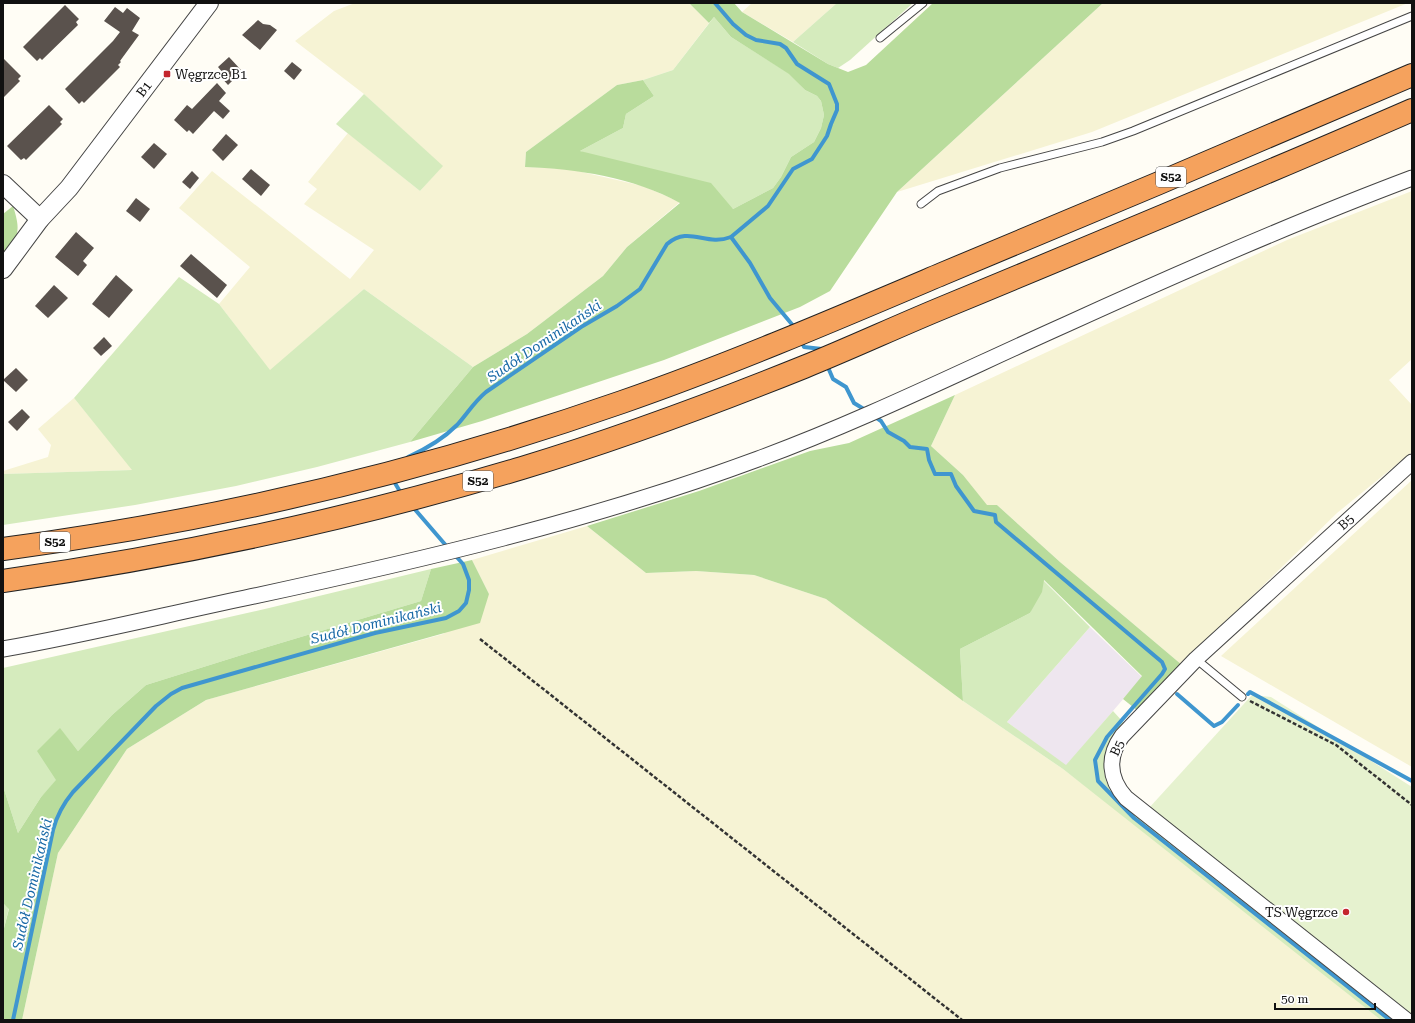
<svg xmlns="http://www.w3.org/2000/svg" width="1415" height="1023" font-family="'Roboto Serif',serif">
  <rect width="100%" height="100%" fill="#fffdf5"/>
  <polygon fill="#eee6ef" points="1090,627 1142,677 1066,766 1007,722"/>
  <g fill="#f6f3d4">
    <polygon points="355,3 689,3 709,23 673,70 643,80 617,85 526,152 525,167 569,169 643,186 680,202 627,247 603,276 527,334 473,367 364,289 270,371 219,304 250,267 179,208 212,171 350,279 374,250 304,204 317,189 308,182 348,133 420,191 442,166 364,94 295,41 334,11"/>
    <polygon points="752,3 837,3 793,42 742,12"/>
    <polygon points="1103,3 1408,3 1092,132 897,192"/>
    <polygon points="1412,191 1412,359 1389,380 1412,405 1412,452 1337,513 1182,665 1060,562 997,505 987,506 963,475 931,446 955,395 1287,240"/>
    <polygon points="74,398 133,470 3,474 3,471 48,457 51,445 38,429"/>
    <polygon points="1412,480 1412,767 1221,656"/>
    <polygon points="587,526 646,573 696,571 754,575 826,599 963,701 1063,769 1392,1020 22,1020 58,853 127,749 206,700 443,634 489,594 472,560"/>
  </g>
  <g fill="#d5ebbd">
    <polygon points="837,3 913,3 850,60 838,68 828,64 793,42"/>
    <polygon points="714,17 731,37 790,74 805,90 817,96 821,101 824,115 821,128 814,142 791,157 781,177 773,188 733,209 580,151 623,128 626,114 654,96 643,80 673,70"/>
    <polygon points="364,94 443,166 420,191 336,124"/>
    <polygon points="179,277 219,304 270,370 364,289 473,367 410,442 317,467 236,486 135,505 3,525 3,474 132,470 74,398"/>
    <polygon points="431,569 421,601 264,648 146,685 112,715 78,751 60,729 57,780 41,797 18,833 3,786 3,668 269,608"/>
    <path d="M 1043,580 L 1090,627 L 1007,722 L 1066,765 L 1113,711 L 1124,723 C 1111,742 1098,758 1107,783 C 1110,791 1121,800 1127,806 L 1394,1020 L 1381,1020 L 1063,769 L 963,701 L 960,649 L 1030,613 Z"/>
    <polygon points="3,903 9,908 3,932"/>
  </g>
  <g fill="#b9dc9c">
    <path d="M 689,3 L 734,3 L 742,12 L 828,64 L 848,72 L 866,65 L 933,3 L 1103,3 L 897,192 L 830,291 L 800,307 L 664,360 L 482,421 L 410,442 L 473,367 L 527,334 L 603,276 L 627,247 L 680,203 C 633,177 577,169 525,167 L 526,152 L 617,85 L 643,80 L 654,96 L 626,114 L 623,128 L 580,151 L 711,183 L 733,209 L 773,188 L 781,177 L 791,157 L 814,142 L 821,128 L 824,115 L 821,101 L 817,96 L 805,90 L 789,74 L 731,37 L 714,17 L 709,23 Z"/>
    <path d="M 13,206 C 21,231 19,237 3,259 L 3,214 Z"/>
    <polygon points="955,395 931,446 963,475 987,505 997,505 1060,562 1182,665 1138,711 1123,699 1142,676 1044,580 1042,592 1030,613 960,649 963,701 826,599 754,575 696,571 646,573 587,526 699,491 810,451 849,443"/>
    <polygon points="472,560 489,594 480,623 206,700 127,749 58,853 22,1020 3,1020 3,932 9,909 3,903 3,786 18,833 41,797 56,780 37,751 60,728 78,751 112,715 146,685 264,648 421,601 431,569"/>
  </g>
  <polygon fill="#e6f2cf" points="1252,695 1271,697 1412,787 1412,1016 1149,808"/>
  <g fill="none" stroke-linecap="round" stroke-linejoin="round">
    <g stroke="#3f96cf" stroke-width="4">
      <polyline points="731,237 750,263 770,298 795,328"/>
      <polyline points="801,340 804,347 822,349 822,351"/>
      <polyline points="827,365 833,379 846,387 854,403 867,411"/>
      <polyline points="874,416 881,421 888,432 904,441 910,447 927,449 929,460 935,474 951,474 956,486 974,511 995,515 996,522 1162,662 1165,669 1162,674 1107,737 1095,760 1098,781 1134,818 1390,1020"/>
      <path d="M 408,457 C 426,449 443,439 457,425 C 467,414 474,402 486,392 L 581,327 L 617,306 L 640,289 L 667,244 C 690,225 705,247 731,237 L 768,206 L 793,169 L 812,159 L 827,136 L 831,124 L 837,110 L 837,104 L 829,84 L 797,64 L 786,48 L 780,44 L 756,40 L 746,35 L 733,24 L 715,3"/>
      <polyline points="392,478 402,495"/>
      <polyline points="412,506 449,549"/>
      <polyline points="1177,694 1214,726 1222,722 1238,705"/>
      <polyline points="1248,694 1250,692 1412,781"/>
      <path d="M 13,1020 L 53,830 C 57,815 63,804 73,792 L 156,706 L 171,694 L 182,688 L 375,633 L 446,618 L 459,611 L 466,603 L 469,590 L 469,580 L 463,564 L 454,554"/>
    </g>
  </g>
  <g fill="#5a524d">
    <polygon points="65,5 79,19 76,22 78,25 42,60 40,58 37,61 23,47"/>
    <polygon points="115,7 123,13 127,8 140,18 132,31 139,35 120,61 121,62 118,65 120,67 84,103 82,101 79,104 65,89 113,41 120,32 104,21"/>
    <polygon points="258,20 263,24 270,25 277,30 260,50 242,35"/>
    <polygon points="229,57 242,71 228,85 220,76 223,73 218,67"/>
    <polygon points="3,58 21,76 18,79 20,81 3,98"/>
    <polygon points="292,62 302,70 294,80 284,71"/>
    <polygon points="217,83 226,93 219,101 230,111 223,119 214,111 193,134 189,130 187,132 174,120 187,105 192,109"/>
    <polygon points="49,105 63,119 60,122 62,124 26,160 24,158 21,160 7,146"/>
    <polygon points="226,134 238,145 223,161 212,150"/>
    <polygon points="154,143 167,154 154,169 141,157"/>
    <polygon points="251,169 270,185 261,196 242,179"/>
    <polygon points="192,171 199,178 190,189 182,182"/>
    <polygon points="136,198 150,209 140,222 126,211"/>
    <polygon points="76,232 94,248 83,261 87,265 78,276 55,257"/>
    <polygon points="191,254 227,285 217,298 180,266"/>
    <polygon points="116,275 133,290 109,318 92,304"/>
    <polygon points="54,285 68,298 48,318 35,306"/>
    <polygon points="104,337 112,346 101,356 93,348"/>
    <polygon points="16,368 28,380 16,392 3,380"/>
    <polygon points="22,409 30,417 17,431 8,422"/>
  </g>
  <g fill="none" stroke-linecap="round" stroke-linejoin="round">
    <g stroke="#444" stroke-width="9">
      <g id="service">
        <polyline points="880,38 923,3"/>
        <polyline points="921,204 938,191 1000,168 1102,142 1133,131 1412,16"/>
        <polyline points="1196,659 1242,697"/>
      </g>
    </g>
    <g stroke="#444" stroke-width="17">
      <g id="minor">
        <path d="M 3,649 C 84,635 164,615 245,598 C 418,561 591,521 758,459 C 864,420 964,370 1067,324 C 1181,272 1295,222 1412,178"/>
        <path d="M 1406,1020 L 1126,798 C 1109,779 1107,757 1122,736 L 1196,659 L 1412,462"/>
      </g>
    </g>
    <g stroke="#444" stroke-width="20">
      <g id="tertiary">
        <polyline points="3,184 40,219"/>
        <polyline points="3,269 40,219 69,188 209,3"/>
      </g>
    </g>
    <g stroke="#222" stroke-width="24">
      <g id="motorway">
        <path d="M 3,549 C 213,521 422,472 622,402 C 731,364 836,319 942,274 C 1099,209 1256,142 1412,75"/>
        <path d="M 3,581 C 179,556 352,519 522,468 C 618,439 712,404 804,367 C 851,348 896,327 942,308 C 1099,243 1256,178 1412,110"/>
      </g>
    </g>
    <g stroke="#333" stroke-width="2.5" stroke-dasharray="4 2" stroke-linecap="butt">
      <polyline points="480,639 962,1020"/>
      <polyline points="1250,701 1336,745 1412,805"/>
    </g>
    <use href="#service" stroke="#fff" stroke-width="7"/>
    <use href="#minor" stroke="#fff" stroke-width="15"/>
    <use href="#tertiary" stroke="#fff" stroke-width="18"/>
    <use href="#motorway" stroke="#f5a25d" stroke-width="22"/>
  </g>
  <g fill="#c4262e" stroke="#fff" stroke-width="1.5">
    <rect x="163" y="70" width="8" height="8" rx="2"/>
    <circle cx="1346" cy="912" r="4"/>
  </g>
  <g text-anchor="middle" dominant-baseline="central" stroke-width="4" stroke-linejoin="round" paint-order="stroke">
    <g fill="#fff" stroke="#585858" stroke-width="1">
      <rect x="1156" y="167" width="30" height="20" rx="3"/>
      <rect x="463" y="471" width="30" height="20" rx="3"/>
      <rect x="40" y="532" width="30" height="20" rx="3"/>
    </g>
    <g font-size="12" font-weight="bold" fill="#111">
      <text x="1171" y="177">S52</text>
      <text x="478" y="481">S52</text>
      <text x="55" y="542">S52</text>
    </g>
    <g font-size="13" fill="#111" stroke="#fff" text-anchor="start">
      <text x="175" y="74">Węgrzce B1</text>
      <text x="1338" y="912" text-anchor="end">TS Węgrzce</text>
    </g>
    <g font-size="13" fill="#111" stroke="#fff">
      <text transform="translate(144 89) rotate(-53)">B1</text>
      <text transform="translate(1346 522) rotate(-42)">B5</text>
      <text transform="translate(1117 748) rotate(-66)">B5</text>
    </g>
    <g font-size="14" font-style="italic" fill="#1768a6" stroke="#fff">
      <text transform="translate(544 341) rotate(-34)">Sudół Dominikański</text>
      <text transform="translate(376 623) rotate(-14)">Sudół Dominikański</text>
      <text transform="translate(32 884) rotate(-77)">Sudół Dominikański</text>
    </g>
  </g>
  <rect width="1415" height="1023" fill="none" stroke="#111111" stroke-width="8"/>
  <path d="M1275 1003v6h100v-6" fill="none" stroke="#111111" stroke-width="2"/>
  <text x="1281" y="1003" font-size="12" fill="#111111" stroke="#ffffff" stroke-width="3" paint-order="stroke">50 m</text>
</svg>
